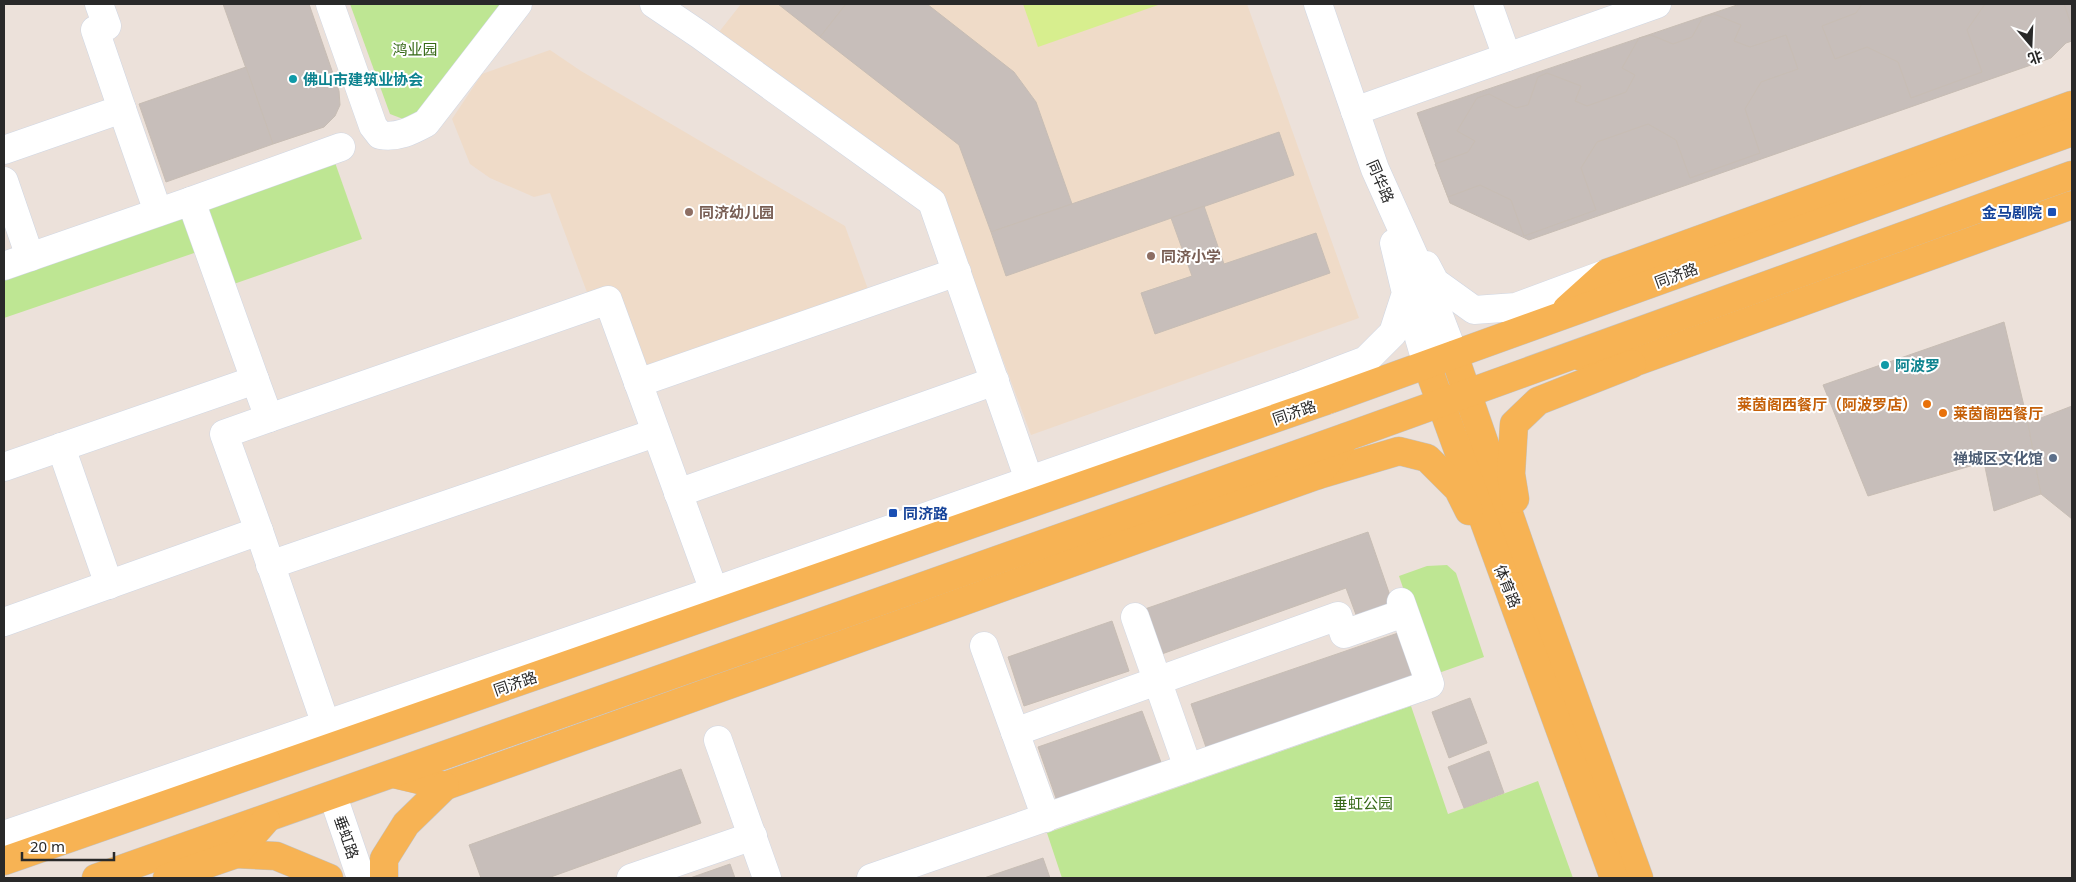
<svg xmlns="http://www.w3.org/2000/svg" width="2076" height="882" font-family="'Noto Sans','Noto Sans SC',sans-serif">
  <rect width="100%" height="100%" fill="#ece1da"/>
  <g fill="#efdbc8">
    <polygon points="741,4 1247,4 1359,318 1031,435 941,193 719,32"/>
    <polygon points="550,50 581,71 845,226 869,292 643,371 612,286 588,295 550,193 534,197 490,178 470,164 452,119 482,74"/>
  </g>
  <g fill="#bee693">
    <polygon points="350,4 506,4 420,113 403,119 390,114"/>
    <polygon points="332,154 362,239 228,286 197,203"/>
    <polygon points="186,209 200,251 4,318 4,272"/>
    <polygon points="1447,565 1456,573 1484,657 1433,675 1399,576 1427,566"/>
    <polygon points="1411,706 1448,814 1538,781 1573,878 1062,878 1047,833"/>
  </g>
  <polygon fill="#d7ee8e" points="1023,4 1161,4 1038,47"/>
  <g fill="#c7beba" stroke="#c7bdb4">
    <polygon points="223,4 309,4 339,91 340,105 335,116 324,127 273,144"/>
    <polygon points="778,4 846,4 820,37"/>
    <polygon points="846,4 927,4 1014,72 1036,102 1072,204 991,232 959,145 820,37"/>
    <polygon points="1740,4 2072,4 2072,41 2066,43 2051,58 1529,240 1450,203 1417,113"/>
    <polygon points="1862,4 1985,4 1967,30 1982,72 1911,98 1898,62 1867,47 1835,59 1822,26 1856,13"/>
    <polygon points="2064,4 2072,4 2072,27"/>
    <polygon points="1714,14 1741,25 1734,41 1750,47 1786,35 1798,69 1761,82 1745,109 1760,153 1690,178 1676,140 1648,124 1597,142 1581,168 1596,210 1524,236 1511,200 1480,185 1448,197 1435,164 1468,152 1475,141 1457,131 1477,98 1489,94 1516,108 1528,105 1538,77 1547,73 1581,86 1575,101 1587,106 1626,92 1635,75 1622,68 1639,38 1651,35 1673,44 1692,37 1703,17"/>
    <polygon points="246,67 273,144 166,182 139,104"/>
    <polygon points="1279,132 1294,175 1006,276 991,232"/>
    <polygon points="1204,206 1224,264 1316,233 1330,273 1155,334 1141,293 1192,276 1171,218"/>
    <polygon points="2004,322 2028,423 2041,494 1994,511 1984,462 1868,496 1823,385"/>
    <polygon points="2072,406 2072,519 2041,494 2028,423"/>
    <polygon points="1368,532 1394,607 1358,620 1346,588 1159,655 1142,610"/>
    <polygon points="1112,621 1129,671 1024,706 1008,657"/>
    <polygon points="1404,631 1421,679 1208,753 1191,704"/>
    <polygon points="1470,698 1487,743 1449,758 1432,712"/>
    <polygon points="1142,711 1162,765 1057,801 1038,747"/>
    <polygon points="1489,751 1504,793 1464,808 1448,767"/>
    <polygon points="681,769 701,823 548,878 481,878 469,845"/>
    <polygon points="1043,858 1050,878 984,878"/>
    <polygon points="730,864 735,878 690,878"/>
  </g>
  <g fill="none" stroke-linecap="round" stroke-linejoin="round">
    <g stroke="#cfd6e3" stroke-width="29">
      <g id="minor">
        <path d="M 330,4 L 373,126 L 380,135 C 398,138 411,131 426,123 L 518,4"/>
        <polyline points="654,4 700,35 932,202 1029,480"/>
        <polyline points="1318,4 1375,169 1428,287 1454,355"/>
        <polyline points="1488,4 1507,57"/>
        <polyline points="122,109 158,212"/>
        <polyline points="1355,111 1657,4"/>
        <polyline points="4,150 122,109 95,30 107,26 99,4"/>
        <polyline points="4,181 30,257"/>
        <polyline points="191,201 341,147"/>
        <polyline points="1426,265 1435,282 1474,310 1516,307 1605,274"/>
        <polyline points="4,266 191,201 255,380 4,467"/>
        <polyline points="1406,293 1427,365"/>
        <polyline points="255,380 269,418 608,300 714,591"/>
        <polyline points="638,383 957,272"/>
        <polyline points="1295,387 1366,360 1393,333 1406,293 1394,243"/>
        <polyline points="61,447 109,585"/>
        <polyline points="678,493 995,381"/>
        <polyline points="259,531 224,434 269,418"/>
        <polyline points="270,565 655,433"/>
        <polyline points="1135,617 1188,768"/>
        <polyline points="4,622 259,531 326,725"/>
        <polyline points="984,646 1046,818"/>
        <polyline points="1015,732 1338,616 1344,634 1404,613"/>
        <polyline points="718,740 767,878"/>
        <polyline points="333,796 361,878"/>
        <polyline points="4,835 714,591 1295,387 1328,400"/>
        <polyline points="631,878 753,836"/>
        <polyline points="871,878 1430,684 1401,602"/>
      </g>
    </g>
    <g stroke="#c3c3c3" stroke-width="29">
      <g id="major">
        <polyline points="1567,309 1607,273 2072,105"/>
        <polyline points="1454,355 1525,560 1639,878"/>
        <polyline points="1582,357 1638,361 2072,205"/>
        <polyline points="1427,365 1614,878"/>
        <polyline points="1318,475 1399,451 1427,458 1458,489 1469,511"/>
        <polyline points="1515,499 1511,474 1514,424 1538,401 1632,364"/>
        <polyline points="394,774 445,786 1318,475 1346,437"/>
        <polyline points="236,854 276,856 329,878"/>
        <polyline points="4,861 1328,400 2072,132"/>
        <polyline points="96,878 1346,437 2072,175"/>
        <polyline points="167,878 236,854 266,820"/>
        <polyline points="384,878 384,859 406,824 445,786"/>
      </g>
    </g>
    <use href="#minor" stroke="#fff" stroke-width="28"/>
    <use href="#major" stroke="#f7b354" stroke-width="28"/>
  </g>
  <g fill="#0f9aa8" stroke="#fff" stroke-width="2">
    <circle cx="293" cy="79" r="5"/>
    <circle cx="1885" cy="365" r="5"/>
  </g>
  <g fill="#8d6e63" stroke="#fff" stroke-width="2">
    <circle cx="689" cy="212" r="5"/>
    <circle cx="1151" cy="256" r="5"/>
  </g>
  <g fill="#1a4fb4" stroke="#fff" stroke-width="2">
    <rect x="2047" y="207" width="10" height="10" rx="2.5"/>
    <rect x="888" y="508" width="10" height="10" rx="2.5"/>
  </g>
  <g fill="#e8710a" stroke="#fff" stroke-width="2">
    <circle cx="1927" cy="404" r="5"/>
    <circle cx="1943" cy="413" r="5"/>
  </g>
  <circle fill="#5c6f8a" stroke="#fff" stroke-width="2" cx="2053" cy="458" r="5"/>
  <g text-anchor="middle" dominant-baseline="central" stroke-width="4" stroke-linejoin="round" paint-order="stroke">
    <g font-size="15" fill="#366916" stroke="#fff">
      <text x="415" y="49">鸿业园</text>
      <text x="1363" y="803">垂虹公园</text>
    </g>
    <g font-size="15" font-weight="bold" fill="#0d838f" stroke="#fff" text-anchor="start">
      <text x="303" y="79">佛山市建筑业协会</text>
      <text x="1895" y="365">阿波罗</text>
    </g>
    <g font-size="15" fill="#292929" stroke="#fff">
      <text transform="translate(1381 181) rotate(67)">同华路</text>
      <text transform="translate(1676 275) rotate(-20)">同济路</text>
      <text transform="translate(1294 412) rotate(-19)">同济路</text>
      <text transform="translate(1508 586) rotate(68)">体育路</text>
      <text transform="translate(515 683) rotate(-19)">同济路</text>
      <text transform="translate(347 837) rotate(71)">垂虹路</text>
    </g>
    <g font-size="15" font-weight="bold" fill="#785e54" stroke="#fff" text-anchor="start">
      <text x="699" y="212">同济幼儿园</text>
      <text x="1161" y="256">同济小学</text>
    </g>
    <g font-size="15" font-weight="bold" fill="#164399" stroke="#fff" text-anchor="end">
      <text x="2042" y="212">金马剧院</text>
      <text x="903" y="513" text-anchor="start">同济路</text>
    </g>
    <g font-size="15" font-weight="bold" fill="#c56008" stroke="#fff" text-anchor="end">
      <text x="1917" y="404">莱茵阁西餐厅（阿波罗店）</text>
      <text x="1953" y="413" text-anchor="start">莱茵阁西餐厅</text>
    </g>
    <g font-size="15" font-weight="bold" fill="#4e5e75" stroke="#fff" text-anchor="end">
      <text x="2043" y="458">禅城区文化馆</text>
    </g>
  </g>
  <rect width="2076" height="882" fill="none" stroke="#292929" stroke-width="10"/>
  <g transform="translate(2031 45) rotate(161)" stroke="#ffffff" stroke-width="4" paint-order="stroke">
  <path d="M0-4L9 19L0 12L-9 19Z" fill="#292929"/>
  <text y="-8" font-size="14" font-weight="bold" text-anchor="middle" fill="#292929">北</text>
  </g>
  <path d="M22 852v8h92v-8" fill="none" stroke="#292929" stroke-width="2.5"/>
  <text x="30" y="852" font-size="15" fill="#292929" stroke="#ffffff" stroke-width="4" paint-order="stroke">20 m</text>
</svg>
